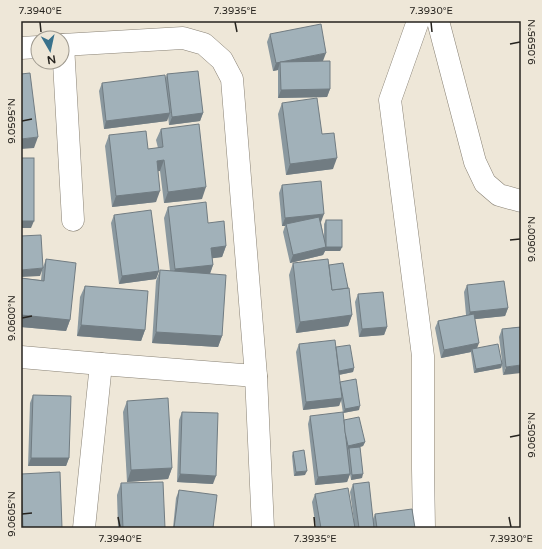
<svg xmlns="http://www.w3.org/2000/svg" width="542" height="549" font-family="'Varela Round',sans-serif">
  <rect width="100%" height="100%" fill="#eee7d8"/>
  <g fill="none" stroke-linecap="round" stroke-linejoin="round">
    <g stroke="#898275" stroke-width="23">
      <g id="street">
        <polyline points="418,21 390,100 423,356 423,469 424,528"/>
        <polyline points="438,21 475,162 485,183 499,195 521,201"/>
        <polyline points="62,45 183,38 204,44 222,60 232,79 256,376 263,528"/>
        <polyline points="63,45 73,220"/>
        <polyline points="21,48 38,47"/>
        <polyline points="21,357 101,364 256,376"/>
        <polyline points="84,528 101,364"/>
      </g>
    </g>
    <use href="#street" stroke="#fff" stroke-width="22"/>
  </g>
  <g fill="#8a989f">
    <polygon points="270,34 323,61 319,61 330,89 327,97 278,98 278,70 273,71 267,42"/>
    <polygon points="167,74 203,113 200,121 169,125 168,116 167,121 104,129 99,91 102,83 165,80"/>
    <polygon points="282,103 322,134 333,169 286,175 278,114"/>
    <polygon points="161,129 202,199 164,203 160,171 158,171 156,202 112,207 105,146 109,135 148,149 158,148 156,140"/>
    <polygon points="282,185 321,222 324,238 324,224 326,220 342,247 340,251 325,251 323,255 290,263 283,232 285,226 282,226 279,193"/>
    <polygon points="168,207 226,246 222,257 212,258 213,265 210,274 222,336 218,347 152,343 156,281 160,270 170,271 164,218"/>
    <polygon points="114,215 159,271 156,279 119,284 111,223"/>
    <polygon points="46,259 70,320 66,331 21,327 21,278 41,280 42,270"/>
    <polygon points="293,263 329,265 352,315 348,326 296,333 289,275"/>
    <polygon points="467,285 508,308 505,316 475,319 477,348 502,361 499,337 502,329 521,327 503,375 502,365 501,368 474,373 471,353 471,352 441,358 435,328 438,321 466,315 464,292"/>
    <polygon points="85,286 145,330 141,341 77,336 80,297"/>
    <polygon points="358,294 387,327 384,335 359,337 355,302"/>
    <polygon points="299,344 336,347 354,368 353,372 339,375 340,382 359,410 343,413 341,400 339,406 303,410 296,352"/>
    <polygon points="33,395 69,458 66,466 28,466 30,403"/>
    <polygon points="127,401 172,468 168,479 127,482 123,412"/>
    <polygon points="182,412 213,484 177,482 179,420"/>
    <polygon points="310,416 344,420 365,442 363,446 360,447 362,478 351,480 350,474 347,482 315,485 308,424"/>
    <polygon points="293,452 305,475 294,476 292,456"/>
    <polygon points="21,475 62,528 21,528"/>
    <polygon points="121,483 165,528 118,528 117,495"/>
    <polygon points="353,484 373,519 375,514 415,528 316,528 312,502 315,494 354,521 350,492"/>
    <polygon points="179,490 213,528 173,528 176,498"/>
  </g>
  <g fill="#717c82">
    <polygon points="326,53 323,61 280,69 280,62 278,70 273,71 276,63"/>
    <polygon points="330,89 327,97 278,98 281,90"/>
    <polygon points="170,113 167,121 104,129 106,121"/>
    <polygon points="203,113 200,121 169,125 172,117"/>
    <polygon points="38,137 34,148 21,149 21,139"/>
    <polygon points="337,158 333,169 286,175 290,164"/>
    <polygon points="164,160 160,171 153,172 157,161"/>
    <polygon points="206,187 202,199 164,203 168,192"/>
    <polygon points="160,191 156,202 112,207 116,196"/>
    <polygon points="324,214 321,222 286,226 286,224 285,226 282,226 285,218"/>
    <polygon points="21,221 34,221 31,228 21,228"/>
    <polygon points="226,246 222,257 207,259 211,248"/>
    <polygon points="326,247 342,247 340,251 325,251 323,255 290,263 293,255"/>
    <polygon points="213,265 209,276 171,280 175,269"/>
    <polygon points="43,268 40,276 21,277 21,270"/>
    <polygon points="159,271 156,279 119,284 122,276"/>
    <polygon points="508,308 505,316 467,320 470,312"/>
    <polygon points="21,315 70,320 66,331 21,327"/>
    <polygon points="352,315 348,326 296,333 300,322"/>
    <polygon points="81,325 145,330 141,341 77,336"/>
    <polygon points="387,327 384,335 359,337 362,329"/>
    <polygon points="156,332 222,336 218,347 152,343"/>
    <polygon points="479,343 476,351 472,349 471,352 441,358 444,350"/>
    <polygon points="502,364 501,368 474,373 476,369"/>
    <polygon points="521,365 521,373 503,375 506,367"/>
    <polygon points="354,368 353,372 338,375 339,371"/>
    <polygon points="342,398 339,406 303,410 306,402"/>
    <polygon points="360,406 359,410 343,413 345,409"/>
    <polygon points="365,442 363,446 349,450 349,448 348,450 347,450 348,446"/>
    <polygon points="31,458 69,458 66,466 28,466"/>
    <polygon points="172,468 168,479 127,482 131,470"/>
    <polygon points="307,471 305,475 294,476 296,472"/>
    <polygon points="180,474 216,476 213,484 177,482"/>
    <polygon points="350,474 347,482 315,485 318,477"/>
    <polygon points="363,474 362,478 351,480 352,475"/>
  </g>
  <g fill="#a1b1b9" stroke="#717c82">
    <polygon points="321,24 326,53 276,63 270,34"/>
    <polygon points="330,61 330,89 281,90 280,62"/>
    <polygon points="198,71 203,113 172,117 167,74"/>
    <polygon points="30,73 38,137 21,139 21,74"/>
    <polygon points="165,75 170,113 106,121 102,83"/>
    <polygon points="317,98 322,134 334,133 337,158 290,164 282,103"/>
    <polygon points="199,124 206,187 168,192 164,160 157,161 160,191 116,196 109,135 146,131 148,149 163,147 161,129"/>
    <rect x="21" y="158" width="13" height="63"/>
    <polygon points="321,181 324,214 285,218 282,185"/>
    <polygon points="206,202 208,223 224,221 226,246 211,248 213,265 175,269 168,207"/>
    <polygon points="151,210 159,271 122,276 114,215"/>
    <polygon points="319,217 326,247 293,255 286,224"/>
    <rect x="326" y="220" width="16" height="27"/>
    <polygon points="41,235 43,268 21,270 21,236"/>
    <polygon points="46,259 76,263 70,320 21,315 21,278 44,281"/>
    <polygon points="328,259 332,290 349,288 352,315 300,322 293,263"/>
    <polygon points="343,263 348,288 332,290 329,265"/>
    <polygon points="160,270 226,275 222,336 156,332"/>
    <polygon points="504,281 508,308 470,312 467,285"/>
    <polygon points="85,286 148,291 145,330 81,325"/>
    <polygon points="383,292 387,327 362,329 358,294"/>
    <polygon points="474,314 479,343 444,350 438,321"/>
    <polygon points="521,327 521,365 506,367 502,329"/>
    <polygon points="335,340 342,398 306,402 299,344"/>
    <polygon points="498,344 502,364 476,369 472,349"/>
    <polygon points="350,345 354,368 339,371 336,347"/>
    <polygon points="356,379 360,406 345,409 340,382"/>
    <polygon points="33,395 71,396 69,458 31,458"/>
    <polygon points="168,398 172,468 131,470 127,401"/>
    <polygon points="182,412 218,413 216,476 180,474"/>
    <polygon points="343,412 350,474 318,477 310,416"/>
    <polygon points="359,417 365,442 348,446 345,432 344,420"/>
    <polygon points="360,447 363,474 352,475 349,448"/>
    <polygon points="304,450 307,471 296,472 293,452"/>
    <polygon points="60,472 62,528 23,528 21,474"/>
    <polygon points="163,482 165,528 123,528 121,483"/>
    <polygon points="369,482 374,528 359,528 353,484"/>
    <polygon points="348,488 355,528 321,528 315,494"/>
    <polygon points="179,490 217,495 213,528 174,528"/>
    <polygon points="412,509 415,528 377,528 375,514"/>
  </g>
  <path fill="none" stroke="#26231e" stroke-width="1.5" d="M 40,22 L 41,32M 235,22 L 237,32M 431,22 L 432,32M 510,44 L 520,42M 22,121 L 32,119M 510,240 L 520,239M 22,318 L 32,316M 510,437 L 520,435M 22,514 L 32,513M 118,517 L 120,527M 314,517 L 315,527M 509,517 L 511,527"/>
  <rect width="542" height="549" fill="none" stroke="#eee7d8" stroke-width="44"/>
  <g transform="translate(50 50) rotate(171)"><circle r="19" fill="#eee7d8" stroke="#9e998e"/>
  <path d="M0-3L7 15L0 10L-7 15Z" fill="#39728c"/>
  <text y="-6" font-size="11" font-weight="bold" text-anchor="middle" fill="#26231e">N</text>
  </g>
  <rect x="22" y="22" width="498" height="505" fill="none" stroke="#26231e" stroke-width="1.5"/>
  <g font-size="10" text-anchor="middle" fill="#26231e">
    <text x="40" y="14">7.3940°E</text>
    <text x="235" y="14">7.3935°E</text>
    <text x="431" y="14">7.3930°E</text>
    <text transform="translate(531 42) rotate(-90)" y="4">9.0595°N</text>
    <text transform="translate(11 121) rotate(-90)" y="4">9.0595°N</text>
    <text transform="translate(531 239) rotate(-90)" y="4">9.0600°N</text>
    <text transform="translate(11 318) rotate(-90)" y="4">9.0600°N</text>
    <text transform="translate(531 435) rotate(-90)" y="4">9.0605°N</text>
    <text transform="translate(11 514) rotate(-90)" y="4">9.0605°N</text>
    <text x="120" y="542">7.3940°E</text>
    <text x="315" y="542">7.3935°E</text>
    <text x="511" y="542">7.3930°E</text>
  </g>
</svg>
